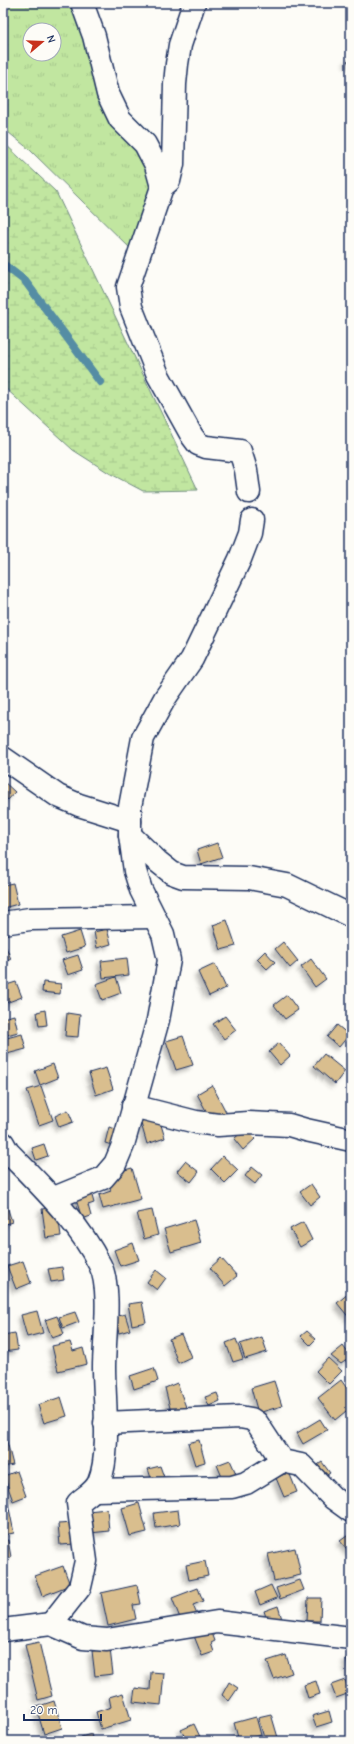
<svg xmlns="http://www.w3.org/2000/svg" width="354" height="1744" font-family="'Comic Neue',sans-serif">
  <defs>
    <pattern id="grass-tufts" width="24" height="20" patternUnits="userSpaceOnUse"><rect width="24" height="20" fill="#c1e6a0"/><path d="M3 7l-1-3M5 7V3M7 7l1-3M15 17l-1-3M17 17v-4M19 17l1-3" fill="none" stroke="#a5c68c"/></pattern>
    <pattern id="wetland-marsh" width="20" height="14" patternUnits="userSpaceOnUse"><rect width="20" height="14" fill="#c1e6a0"/><path d="M1 5h8M5 5V1M11 12h8M15 12V8" fill="none" stroke="#a5c68c"/></pattern>
    <filter id="shadow"><feDropShadow dx="-3.5" dy="3.5" stdDeviation="2" flood-color="#0004"/></filter>
  </defs>
  <rect width="100%" height="100%" fill="#fdfcf7"/>
  <filter id="ink" filterUnits="userSpaceOnUse"><feTurbulence type="fractalNoise" baseFrequency=".025" numOctaves="2"/><feDisplacementMap in="SourceGraphic" scale="8" xChannelSelector="R" yChannelSelector="G"/><feConvolveMatrix kernelMatrix="1 2 1 2 8 2 1 2 1" color-interpolation-filters="sRGB"/></filter>
  <g filter="url(#ink)">
    <path fill="url(#grass-tufts)" stroke="#6e8a7f" fill-rule="evenodd" d="M 3,3 L 76,3 L 141,151 L 154,188 L 133,251 L 30,150 L 3,128 ZM 30,30 L 54,30 L 54,54 L 30,54 Z"/>
    <polygon fill="url(#wetland-marsh)" stroke="#6e8a7f" points="3,142 56,192 198,490 143,491 109,473 73,450 3,386"/>
    <g fill="none" stroke-linecap="round" stroke-linejoin="round">
      <polyline stroke="#548da4" stroke-width="8" points="3,264 25,281 100,382"/>
    </g>
    <g fill="#d9be8e" stroke="#1b2f5e" filter="url(#shadow)">
      <polygon points="351,58 351,66 347,61"/>
      <polygon points="3,781 15,792 8,800 3,795"/>
      <polygon points="217,843 222,857 201,864 197,850"/>
      <polygon points="13,883 18,904 3,908 3,885"/>
      <polygon points="227,920 236,946 221,950 213,925"/>
      <polygon points="107,929 111,944 97,948 94,932"/>
      <polygon points="80,931 85,947 66,953 61,937"/>
      <polygon points="283,942 298,961 290,968 275,949"/>
      <polygon points="6,947 11,959 3,963 3,948"/>
      <polygon points="265,951 275,962 267,969 257,959"/>
      <polygon points="78,955 83,970 68,975 62,960"/>
      <polygon points="127,958 129,975 103,978 101,961"/>
      <polygon points="311,959 326,979 315,987 301,967"/>
      <polygon points="215,964 226,988 209,996 198,972"/>
      <polygon points="116,977 121,993 102,1000 96,984"/>
      <polygon points="16,982 22,997 3,1004 3,986"/>
      <polygon points="43,982 61,984 60,994 42,992"/>
      <polygon points="287,995 298,1010 285,1019 274,1005"/>
      <polygon points="45,1010 47,1025 39,1026 37,1012"/>
      <polygon points="67,1013 80,1015 78,1037 65,1036"/>
      <polygon points="14,1015 18,1032 3,1036 3,1018"/>
      <polygon points="225,1016 236,1030 224,1039 213,1024"/>
      <polygon points="337,1025 349,1035 339,1047 327,1037"/>
      <polygon points="22,1034 26,1049 3,1055 3,1039"/>
      <polygon points="183,1036 193,1065 176,1070 166,1041"/>
      <polygon points="279,1043 290,1056 280,1065 269,1052"/>
      <polygon points="324,1054 345,1071 335,1084 314,1066"/>
      <polygon points="53,1064 58,1078 40,1085 35,1071"/>
      <polygon points="106,1068 113,1089 96,1095 89,1073"/>
      <polygon points="212,1085 226,1112 211,1120 197,1094"/>
      <polygon points="41,1086 53,1120 39,1125 27,1090"/>
      <polygon points="68,1110 73,1122 59,1127 55,1116"/>
      <polygon points="158,1115 165,1138 147,1144 140,1120"/>
      <polygon points="109,1127 120,1130 116,1146 105,1143"/>
      <polygon points="245,1129 255,1139 243,1150 234,1139"/>
      <polygon points="44,1144 48,1156 36,1160 32,1148"/>
      <polygon points="223,1156 238,1170 225,1183 211,1169"/>
      <polygon points="185,1161 199,1172 191,1182 177,1171"/>
      <polygon points="252,1167 262,1175 255,1184 245,1176"/>
      <polygon points="132,1168 141,1199 103,1209 99,1195 111,1191 106,1175"/>
      <polygon points="311,1184 320,1197 310,1205 300,1192"/>
      <polygon points="91,1192 94,1203 88,1205 91,1216 82,1219 75,1196"/>
      <polygon points="5,1200 12,1222 3,1225 3,1201"/>
      <polygon points="57,1207 61,1236 46,1238 42,1209"/>
      <polygon points="152,1210 158,1235 144,1239 137,1213"/>
      <polygon points="194,1220 201,1243 171,1252 164,1229"/>
      <polygon points="303,1222 312,1240 300,1247 290,1229"/>
      <polygon points="133,1243 139,1260 120,1266 114,1250"/>
      <polygon points="221,1258 237,1276 225,1286 210,1268"/>
      <polygon points="23,1261 31,1283 16,1289 7,1266"/>
      <polygon points="62,1267 64,1280 51,1282 48,1269"/>
      <polygon points="156,1270 166,1278 157,1290 147,1282"/>
      <polygon points="350,1292 351,1294 351,1320 337,1303"/>
      <polygon points="142,1302 146,1322 132,1325 128,1304"/>
      <polygon points="37,1311 43,1333 27,1337 21,1315"/>
      <polygon points="75,1312 79,1322 63,1328 59,1317"/>
      <polygon points="125,1314 130,1330 119,1333 114,1317"/>
      <polygon points="57,1316 64,1334 52,1338 45,1320"/>
      <polygon points="307,1331 316,1339 310,1345 301,1336"/>
      <polygon points="15,1333 18,1350 3,1352 3,1335"/>
      <polygon points="181,1334 191,1357 178,1363 169,1339"/>
      <polygon points="262,1337 267,1352 245,1359 240,1344"/>
      <polygon points="236,1339 243,1359 233,1362 226,1343"/>
      <polygon points="70,1342 73,1351 83,1348 87,1364 58,1371 52,1346"/>
      <polygon points="343,1346 351,1357 341,1364 331,1356"/>
      <polygon points="328,1358 342,1371 329,1384 316,1371"/>
      <polygon points="154,1368 158,1381 134,1389 130,1376"/>
      <polygon points="341,1380 351,1394 351,1407 335,1420 318,1398"/>
      <polygon points="274,1381 282,1406 258,1413 251,1388"/>
      <polygon points="177,1383 186,1407 171,1412 165,1388"/>
      <polygon points="217,1393 220,1401 209,1406 205,1397"/>
      <polygon points="61,1397 67,1416 44,1423 38,1405"/>
      <polygon points="320,1419 327,1430 303,1444 297,1433"/>
      <polygon points="3,1426 13,1465 3,1467"/>
      <polygon points="199,1440 205,1462 195,1465 188,1443"/>
      <polygon points="230,1460 238,1478 225,1484 217,1465"/>
      <polygon points="322,1462 330,1473 320,1480 312,1469"/>
      <polygon points="160,1466 164,1477 152,1481 148,1469"/>
      <polygon points="17,1471 26,1496 13,1501 4,1476"/>
      <polygon points="289,1472 297,1492 284,1497 276,1478"/>
      <polygon points="8,1503 14,1533 3,1535 3,1505"/>
      <polygon points="139,1503 147,1532 130,1536 122,1508"/>
      <polygon points="107,1509 109,1531 90,1533 88,1511"/>
      <polygon points="178,1510 180,1524 156,1528 154,1513"/>
      <polygon points="73,1523 75,1544 60,1545 58,1524"/>
      <polygon points="351,1533 351,1554 340,1541"/>
      <polygon points="8,1540 11,1557 3,1559 3,1541"/>
      <polygon points="295,1548 301,1575 274,1581 268,1554"/>
      <polygon points="205,1561 208,1576 189,1580 186,1565"/>
      <polygon points="63,1566 70,1585 42,1596 35,1576"/>
      <polygon points="300,1580 304,1590 280,1599 276,1588"/>
      <polygon points="137,1585 141,1604 133,1605 136,1619 108,1626 101,1593"/>
      <polygon points="271,1585 277,1598 260,1605 255,1592"/>
      <polygon points="198,1588 203,1601 193,1605 198,1617 182,1623 172,1598"/>
      <polygon points="308,1598 321,1598 320,1621 307,1621"/>
      <polygon points="278,1606 282,1619 268,1623 264,1611"/>
      <polygon points="211,1630 215,1641 211,1643 214,1652 202,1656 194,1636"/>
      <polygon points="39,1642 52,1696 38,1700 25,1645"/>
      <polygon points="110,1649 113,1674 95,1676 92,1651"/>
      <polygon points="286,1655 292,1673 274,1679 267,1661"/>
      <polygon points="351,1657 351,1681 346,1658"/>
      <polygon points="151,1672 164,1673 161,1705 133,1702 135,1688 150,1690"/>
      <polygon points="345,1680 350,1693 336,1698 331,1685"/>
      <polygon points="316,1681 320,1694 308,1698 304,1685"/>
      <polygon points="229,1682 238,1688 229,1701 222,1695"/>
      <polygon points="123,1693 131,1720 101,1729 96,1712 111,1707 109,1697"/>
      <polygon points="54,1701 62,1728 44,1734 36,1707"/>
      <polygon points="329,1711 332,1722 316,1727 312,1716"/>
      <polygon points="271,1714 279,1741 265,1741 258,1717"/>
      <polygon points="256,1717 261,1735 239,1741 234,1723"/>
      <polygon points="194,1724 202,1741 187,1741 181,1730"/>
      <polygon points="91,1734 93,1741 82,1741 81,1737"/>
      <polygon points="262,1738 263,1741 251,1741"/>
    </g>
    <g fill="none" stroke-linecap="round" stroke-linejoin="round">
      <g stroke="#1b2f5e" stroke-width="25">
        <g id="minor">
          <polyline points="82,3 94,36 108,94 120,119 145,144 156,165 162,187"/>
          <polyline points="194,3 180,45 177,64 175,84 173,164 169,181 162,187 128,287 131,307 158,375 192,436 198,444 206,447 240,451 246,470 249,492"/>
          <polyline points="3,758 58,796 79,805 130,821"/>
          <polyline points="130,835 157,861 172,873 183,877 249,878 287,885 351,916"/>
          <polyline points="3,923 30,919 154,917"/>
          <polyline points="133,1106 196,1122 218,1125 248,1123 289,1125 306,1130 351,1140"/>
          <path d="M 3,1143 L 8,1152 C 42,1187 78,1221 100,1265 C 112,1288 104,1341 104,1367 C 104,1399 111,1454 99,1482 C 95,1492 85,1496 78,1503 L 86,1561 L 80,1587 L 51,1624"/>
          <polyline points="54,1198 103,1178 115,1164 123,1145 158,1020 169,960 163,934 141,890 135,871 130,835 130,807 143,738 165,698 192,659 240,559 250,533 252,520"/>
          <polyline points="105,1423 240,1417 251,1419 257,1423 282,1461"/>
          <polyline points="95,1490 232,1487 246,1483 282,1461 301,1465 333,1498 351,1511"/>
          <polyline points="3,1630 51,1624 83,1638 107,1640 217,1622 351,1638"/>
        </g>
      </g>
      <use href="#minor" stroke="#fdfcf7" stroke-width="22"/>
    </g>
  </g>
  <rect width="354" height="1744" fill="none" stroke="#fdfcf7" stroke-width="16"/>
  <rect x="8" y="8" width="338" height="1728" fill="none" stroke="#1b2f5e" stroke-width="1.5" filter="url(#ink)"/>
  <g transform="translate(42 42) rotate(71)"><circle r="19" fill="#fdfcf7" stroke="#a3aaba"/>
  <path d="M0-3L7 15L0 10L-7 15Z" fill="#c8321e"/>
  <text y="-6" font-size="11" font-weight="bold" text-anchor="middle" fill="#1b2f5e">N</text>
  </g>
  <path d="M24 1714v6h77v-6" fill="none" stroke="#1b2f5e" stroke-width="2"/>
  <text x="30" y="1714" font-size="12" fill="#1b2f5e" stroke="#fdfcf7" stroke-width="3" paint-order="stroke">20 m</text>
</svg>
